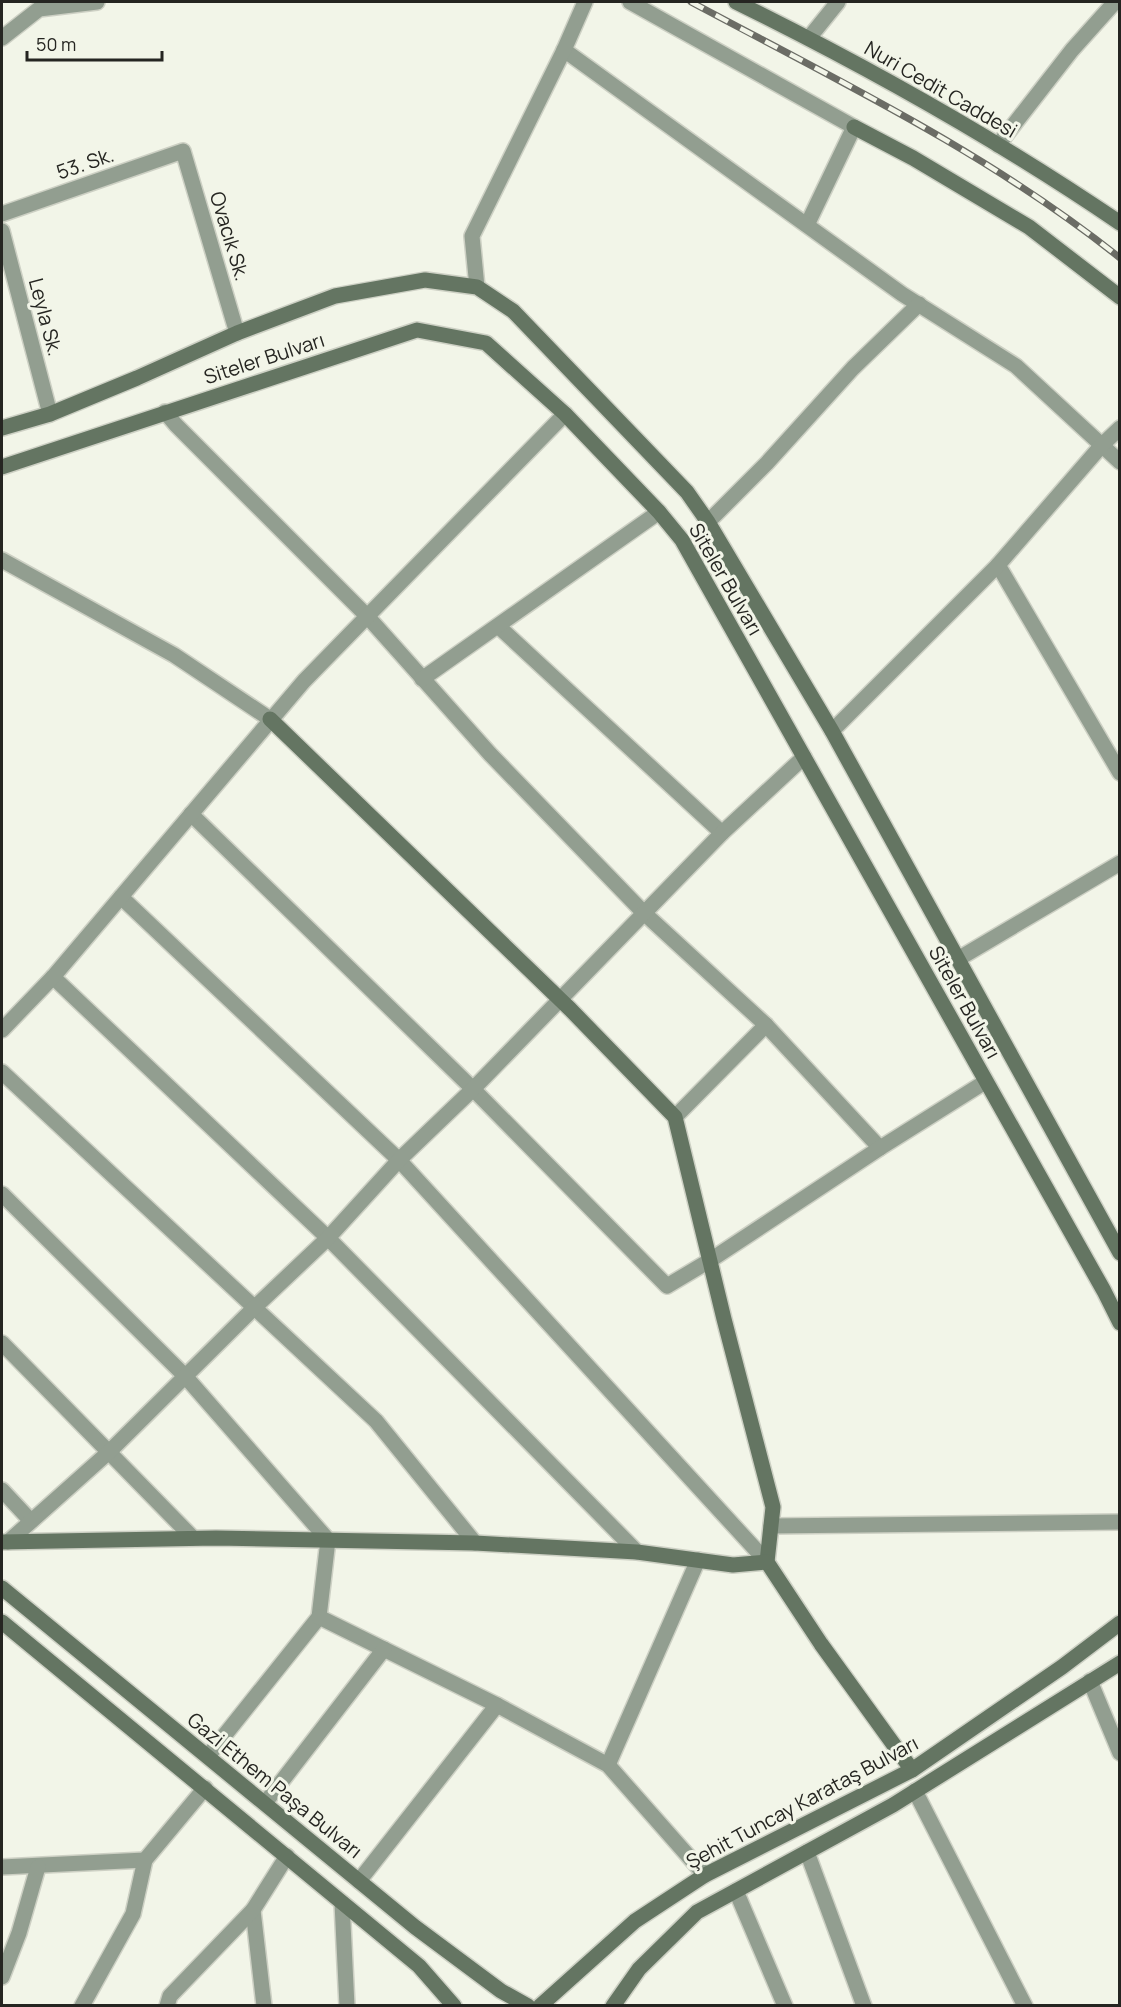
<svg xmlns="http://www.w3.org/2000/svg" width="1121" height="2007" font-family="Manrope,sans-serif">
  <rect width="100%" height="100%" fill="#f2f5e8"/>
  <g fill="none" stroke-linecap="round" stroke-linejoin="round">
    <g stroke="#cdd0c4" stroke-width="18">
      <g id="street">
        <polyline points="630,2 854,127 807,225"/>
        <polyline points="2,38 39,9 97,2"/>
        <polyline points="809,38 838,2"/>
        <polyline points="564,50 902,294 1016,366 1120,462"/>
        <polyline points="998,145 1072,50 1115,2"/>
        <polyline points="2,214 183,151 237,333"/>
        <polyline points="2,231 50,414"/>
        <polyline points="477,287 472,236 564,50 585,2"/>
        <polyline points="165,412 176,425 367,616 490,754 644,913 766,1025 880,1148"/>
        <polyline points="708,522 767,463 853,368 919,304"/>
        <polyline points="2,560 174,655 270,719"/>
        <polyline points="998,565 1120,773"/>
        <polyline points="498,626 722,833"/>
        <polyline points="422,679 659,512"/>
        <polyline points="832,731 998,565 1102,445 1120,428"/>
        <polyline points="191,814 473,1089 667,1286 709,1261 880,1148 985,1082"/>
        <polyline points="121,897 399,1160 767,1562"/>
        <polyline points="958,959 1120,863"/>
        <polyline points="53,977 328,1238 637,1552"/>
        <polyline points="2,1030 53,977 304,681 565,414"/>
        <polyline points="2,1072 376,1421 475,1543"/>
        <polyline points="675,1117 766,1025"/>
        <polyline points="2,1194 185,1376 328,1540 319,1617 208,1756"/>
        <polyline points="2,1343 193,1538"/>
        <polyline points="2,1490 31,1521"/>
        <polyline points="771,1526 1120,1522"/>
        <polyline points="8,1542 110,1451 255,1307 328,1238 399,1160 473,1089 722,833 804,757"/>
        <polyline points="319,1617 497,1705 608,1765 705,1875"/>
        <polyline points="1090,1681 1120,1753"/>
        <polyline points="608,1765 698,1560"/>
        <polyline points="915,1791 1025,2006"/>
        <polyline points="265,1803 384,1649"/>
        <polyline points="807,1852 864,2006"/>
        <polyline points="2,1867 145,1860"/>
        <polyline points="359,1881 497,1705"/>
        <polyline points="736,1891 785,2006"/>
        <polyline points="342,1903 347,2006"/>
        <polyline points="253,1910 264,2006"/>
        <polyline points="2,1977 19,1933 38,1867"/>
        <polyline points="82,2006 133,1914 145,1860 205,1788"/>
        <polyline points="167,2006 170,1996 253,1910 287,1856"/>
      </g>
    </g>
    <g stroke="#cdd0c4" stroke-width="18">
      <g id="secondary">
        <path d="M 736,2 C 868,67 998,140 1120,223"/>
        <polyline points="854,127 913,158 1029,227 1120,297"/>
        <polyline points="2,428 50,414 137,378 237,333 335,296 425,280 477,287 513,311 687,492 708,522 832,731 1120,1253"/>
        <polyline points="2,467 417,330 486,343 565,414 659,512 682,540 1104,1291 1120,1323"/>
        <polyline points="270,719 570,1009 675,1117 724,1319 773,1507 767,1562 821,1644 912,1770"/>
        <polyline points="2,1542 216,1538 475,1543 637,1552 733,1565 767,1562"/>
        <polyline points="2,1588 415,1927 501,1991 528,2006"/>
        <polyline points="2,1622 419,1966 454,2006"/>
        <polyline points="540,2006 635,1921 705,1875 912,1770 1062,1667 1120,1623"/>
        <polyline points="613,2006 639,1969 697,1912 893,1805 1120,1663"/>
      </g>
    </g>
    <use href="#street" stroke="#929e90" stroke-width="15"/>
    <use href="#secondary" stroke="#647562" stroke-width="15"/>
    <g stroke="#6b6c65" stroke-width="7">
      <path id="rail" d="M 691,2 C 837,80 990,154 1120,258"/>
    </g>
    <use href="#rail" stroke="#f2f5e8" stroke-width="4.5" stroke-dasharray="14" stroke-linecap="butt"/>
  </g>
  <g text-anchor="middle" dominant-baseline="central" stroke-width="6" stroke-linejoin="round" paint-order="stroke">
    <g font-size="20" fill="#252521" stroke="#f2f5e8">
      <text transform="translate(941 89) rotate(30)">Nuri Cedit Caddesi</text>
      <text transform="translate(85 163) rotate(-19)">53. Sk.</text>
      <text transform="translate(230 236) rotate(73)">Ovacık Sk.</text>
      <text transform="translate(46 317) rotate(75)">Leyla Sk.</text>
      <text transform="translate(264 358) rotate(-18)">Siteler Bulvarı</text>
      <text transform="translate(726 579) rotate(60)">Siteler Bulvarı</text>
      <text transform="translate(965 1002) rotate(61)">Siteler Bulvarı</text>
      <text transform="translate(275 1785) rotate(39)">Gazi Ethem Paşa Bulvarı</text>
      <text transform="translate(802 1802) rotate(-28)">Şehit Tuncay Karataş Bulvarı</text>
    </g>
  </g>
  <rect width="1121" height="2007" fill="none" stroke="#252521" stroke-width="6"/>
  <path d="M27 51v9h135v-9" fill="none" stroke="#252521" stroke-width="3"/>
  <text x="36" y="51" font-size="18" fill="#252521" stroke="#f2f5e8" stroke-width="4.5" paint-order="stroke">50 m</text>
</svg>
